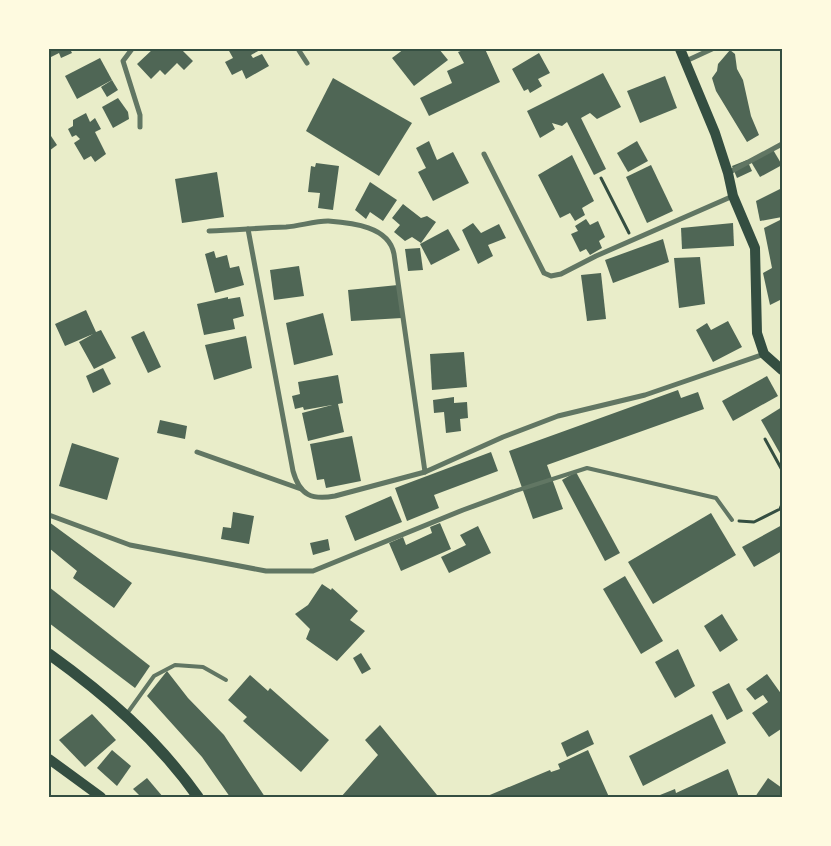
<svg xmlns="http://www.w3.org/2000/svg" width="831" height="846" font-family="'Noto Sans',sans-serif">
  <rect width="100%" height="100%" fill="#e9edc9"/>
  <g fill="#4f6655">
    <polygon points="49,49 70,49 72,53 61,58 59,53 49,58"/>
    <polygon points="153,49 181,49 193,61 184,70 177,63 165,75 160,70 151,79 137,64"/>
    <polygon points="228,49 262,49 251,55 253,58 262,54 269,66 246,79 242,70 232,75 225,62 233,58"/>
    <polygon points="404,49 439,49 448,60 414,86 392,58"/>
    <polygon points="466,49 485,49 500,82 429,116 420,98 452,83 447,71 464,63 458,52"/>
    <polygon points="730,50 735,54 737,69 743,80 751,116 759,135 747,142 716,91 712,78 717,71 718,64"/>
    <polygon points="539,53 550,73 538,79 542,86 530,93 528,89 524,91 512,69"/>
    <polygon points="100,58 112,80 77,99 65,76"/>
    <polygon points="603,73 621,107 597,119 590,113 581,118 606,169 594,175 567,122 562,126 552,123 555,129 540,138 527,111"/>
    <polygon points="665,76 677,108 640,123 627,91"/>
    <polygon points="333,78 412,123 379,176 306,131"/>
    <polygon points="112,80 118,90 107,97 101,87"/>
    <polygon points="118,98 128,112 129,119 113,128 102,107"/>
    <polygon points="86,113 90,122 95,118 101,129 95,132 106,154 95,162 91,156 84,160 74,143 80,139 76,135 72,137 68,129 73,126 73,120"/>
    <polygon points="49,133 57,145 49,151"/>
    <polygon points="429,141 437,160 453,152 469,183 433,201 418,172 426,168 416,148"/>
    <polygon points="637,141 648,161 628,172 617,153"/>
    <polygon points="772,148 782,165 760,177 750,160"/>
    <polygon points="572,155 594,201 582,208 585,215 575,221 570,213 560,218 538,175"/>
    <polygon points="747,160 752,171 737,178 732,166"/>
    <polygon points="316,163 339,166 333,210 318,208 320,193 308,192 311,166 315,167"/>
    <polygon points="651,165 673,211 647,223 626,177"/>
    <polygon points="217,172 224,217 182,223 175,179"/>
    <polygon points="370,182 397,200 383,221 370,212 366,219 355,210"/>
    <polygon points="782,188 782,217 760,221 756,201"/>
    <polygon points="403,204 421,218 427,216 436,222 421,243 412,237 405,241 394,232 400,225 392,218"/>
    <polygon points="586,219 590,225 598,221 605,237 599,241 602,248 590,255 586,249 580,252 571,234 578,231 575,226"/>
    <polygon points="782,219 782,299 770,305 763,273 772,268 764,228"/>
    <polygon points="473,223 481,233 499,224 506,238 488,245 493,256 478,264 462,230"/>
    <polygon points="733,223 734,246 682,249 681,228"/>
    <polygon points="448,229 460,250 431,265 420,244"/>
    <polygon points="663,239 669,262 613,283 605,260"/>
    <polygon points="420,248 423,270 408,271 405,249"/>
    <polygon points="214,251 216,258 227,255 230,268 239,266 244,285 215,293 205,254"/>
    <polygon points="700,257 705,304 679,308 674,258"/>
    <polygon points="299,266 304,296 274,300 270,270"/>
    <polygon points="601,273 606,319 587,321 581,275"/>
    <polygon points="398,285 402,318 351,321 348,290"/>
    <polygon points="228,297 228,299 240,297 244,316 233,319 235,329 204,335 197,304"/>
    <polygon points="86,310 96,332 101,330 116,358 94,369 79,342 93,334 65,346 55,324"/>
    <polygon points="323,313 333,355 294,365 286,323"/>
    <polygon points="728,321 742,347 713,362 696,330 707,323 711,330"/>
    <polygon points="144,331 161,367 148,373 131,337"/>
    <polygon points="246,336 252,368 214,380 205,345"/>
    <polygon points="464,352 467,387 432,390 430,354"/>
    <polygon points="103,368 111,384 93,393 86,376"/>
    <polygon points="338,375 343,403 338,404 344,432 308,441 302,413 332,405 304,410 303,407 295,409 292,396 300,394 298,382"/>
    <polygon points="767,376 778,396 733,421 722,401"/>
    <polygon points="678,390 681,398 698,392 704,409 547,465 563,509 533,519 509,451"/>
    <polygon points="454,397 454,403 467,402 468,418 460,419 461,431 446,433 444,412 434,413 433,400"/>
    <polygon points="782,407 782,457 761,420"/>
    <polygon points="160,420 187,426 185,439 157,433"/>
    <polygon points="352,436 361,481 326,488 324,479 317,480 310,444"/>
    <polygon points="72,443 119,458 107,500 59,486"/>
    <polygon points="491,452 498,471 434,495 439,508 407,521 395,488"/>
    <polygon points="576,472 620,553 605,561 562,480"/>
    <polygon points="391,496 402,522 355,541 345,516"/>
    <polygon points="233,512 254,516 249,544 221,539 223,527 231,528"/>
    <polygon points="711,513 736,555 653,604 628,562"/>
    <polygon points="49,522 132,583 114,608 73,578 77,571 49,548"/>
    <polygon points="440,523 451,549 401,571 389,543 403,537 406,545 432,533 430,527"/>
    <polygon points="782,525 782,551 754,567 742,547"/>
    <polygon points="478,526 491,553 449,573 441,557 466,545 460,535"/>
    <polygon points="328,539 330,550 313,555 310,543"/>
    <polygon points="625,576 663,641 641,654 603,589"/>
    <polygon points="322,584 331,590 332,588 358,611 350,620 365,631 337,661 306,639 310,629 295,614 308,605"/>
    <polygon points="49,587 150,666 135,688 49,623"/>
    <polygon points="722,614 738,640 720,652 704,626"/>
    <polygon points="678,649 695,686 675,698 655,662"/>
    <polygon points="361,653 371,669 362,674 353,658"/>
    <polygon points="167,671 188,698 224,735 265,797 230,797 202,757 147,696"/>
    <polygon points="767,674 782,695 782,731 781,729 769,737 752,713 768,702 763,695 755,700 746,689"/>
    <polygon points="250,675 268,691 270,688 329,740 301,772 243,721 247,717 228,700"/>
    <polygon points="729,683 743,711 727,720 712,692"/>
    <polygon points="92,714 116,740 85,767 59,740"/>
    <polygon points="712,714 726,743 643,786 629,756"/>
    <polygon points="380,725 437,795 435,797 341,797 378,755 365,740"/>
    <polygon points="588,730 594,744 567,757 561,743"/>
    <polygon points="112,750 131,766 117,786 97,768"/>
    <polygon points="588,750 609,797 485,797 550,770 551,772 560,769 558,764"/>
    <polygon points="728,769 739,797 655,797 675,789 676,793"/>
    <polygon points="147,778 163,797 141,797 133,789"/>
    <polygon points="768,778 782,788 781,797 755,797"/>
  </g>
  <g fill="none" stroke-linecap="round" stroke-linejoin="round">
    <g stroke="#344e41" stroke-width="3">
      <polyline points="601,178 629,233"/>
      <polyline points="765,439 782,470"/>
      <polyline points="739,521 754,522 780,509 782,504"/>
    </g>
    <g stroke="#617663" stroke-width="4">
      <polyline points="512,492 587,468 716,498 732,520"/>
      <polyline points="126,715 154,676 175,665 203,667 226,680"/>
    </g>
    <g stroke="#617663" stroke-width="5">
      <polyline points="132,49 123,61 140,115 140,127"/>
      <polyline points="298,49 307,63"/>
      <polyline points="686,61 712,49"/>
      <polyline points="484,154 544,273 551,276 561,274 596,256 733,196"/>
      <polyline points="728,173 782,144"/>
      <path d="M 248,229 L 293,471 C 300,496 312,500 335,496 L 425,472 L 503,437 L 558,416 L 645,395 L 764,354"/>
      <path d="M 209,231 C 235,230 260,228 286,227 C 300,226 314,221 328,221 C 352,223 389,226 394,254 L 425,472"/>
      <polyline points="197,452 301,489"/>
      <polyline points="49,515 130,545 266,571 313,571 463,510 512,492"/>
    </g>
    <g stroke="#344e41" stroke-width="10">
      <polyline points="680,49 715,133 728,173 733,196 755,248 757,333 764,354 782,370"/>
      <polyline points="49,759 101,797"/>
    </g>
    <path stroke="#344e41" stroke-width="11" d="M 49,654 C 106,695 157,739 198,797"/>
  </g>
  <rect width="831" height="846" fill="none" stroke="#fefae0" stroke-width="100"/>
  <rect x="50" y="50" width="731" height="746" fill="none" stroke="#344e41" stroke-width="2"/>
</svg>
